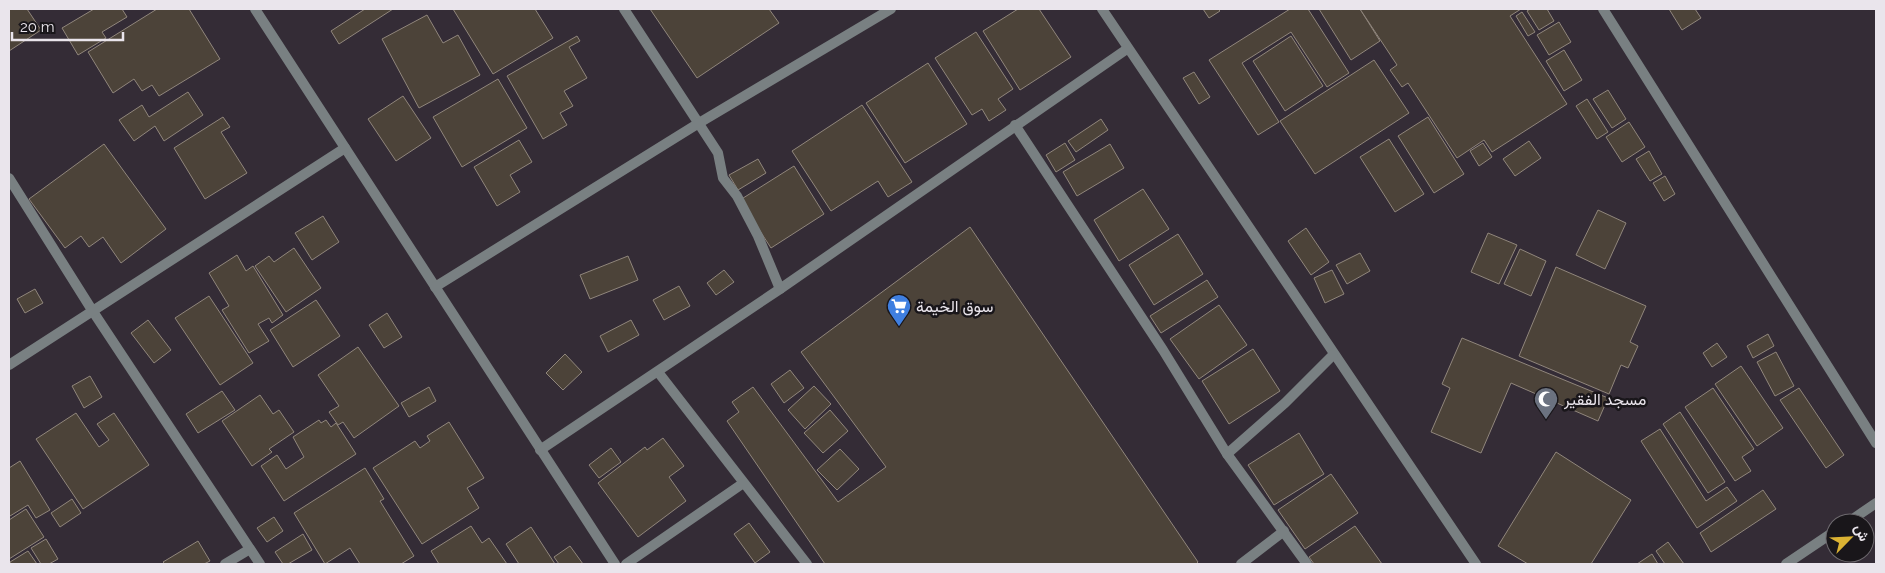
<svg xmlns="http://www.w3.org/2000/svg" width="1885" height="573" font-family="Raleway,Vazirmatn,sans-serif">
  <rect width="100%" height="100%" fill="#342c36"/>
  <g fill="#4c4339" stroke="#90867c">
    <polygon points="9,9 27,9 41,30 9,51"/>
    <polygon points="94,9 122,9 127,17 102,32 106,38 78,55 62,28"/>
    <polygon points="157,9 189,9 220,59 159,96 152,85 142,91 134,79 113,93 88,52"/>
    <polygon points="365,9 393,9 339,44 331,31"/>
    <polygon points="453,9 535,9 553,38 493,74"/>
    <polygon points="650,9 769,9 779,23 697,78"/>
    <polygon points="1018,9 1039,9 1071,57 1020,90 983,31"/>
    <polygon points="1203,9 1218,9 1220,11 1209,18"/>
    <polygon points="1290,9 1308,9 1349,73 1327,87 1291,32 1242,63 1279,122 1258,135 1209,60"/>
    <polygon points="1319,9 1360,9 1380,41 1351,60"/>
    <polygon points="1360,9 1521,9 1510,16 1567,104 1492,152 1484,140 1457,158 1408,83 1402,87 1390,70 1397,65"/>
    <polygon points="1530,9 1547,9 1554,21 1539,30 1527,11"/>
    <polygon points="1669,9 1695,9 1701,18 1682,30"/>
    <polygon points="1522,12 1535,32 1528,36 1516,16"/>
    <polygon points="427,15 443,43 458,35 480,75 419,108 382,39"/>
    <polygon points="1559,22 1571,42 1549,55 1537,35"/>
    <polygon points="976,32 1013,89 998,99 1006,110 989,121 982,109 972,115 935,58"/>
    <polygon points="577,36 580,41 569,47 587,78 564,91 573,106 560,113 567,125 543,139 507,76"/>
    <polygon points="1291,36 1323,86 1285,111 1253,61"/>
    <polygon points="1564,50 1582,80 1564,91 1546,61"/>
    <polygon points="1374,60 1409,113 1315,174 1280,121"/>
    <polygon points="928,63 967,124 905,163 866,103"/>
    <polygon points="1194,72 1210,97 1199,104 1183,78"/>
    <polygon points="498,79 527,128 462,167 433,117"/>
    <polygon points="1608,90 1626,119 1612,128 1593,99"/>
    <polygon points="188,92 203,115 164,141 155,126 134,141 119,120 142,105 149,117"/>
    <polygon points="403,96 431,138 396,161 368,119"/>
    <polygon points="1587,99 1608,132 1597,139 1576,106"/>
    <polygon points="862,105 912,182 888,197 878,181 831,211 792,151"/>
    <polygon points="223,117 230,127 221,132 247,173 205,199 174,148"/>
    <polygon points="1428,117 1464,174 1434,193 1398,136"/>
    <polygon points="1101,119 1108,130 1076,152 1068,141"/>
    <polygon points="1629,122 1645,147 1622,162 1606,137"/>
    <polygon points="1389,139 1424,194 1395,212 1360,157"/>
    <polygon points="519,140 532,162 510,175 520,192 497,206 474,167"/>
    <polygon points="1529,141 1541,158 1515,176 1503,159"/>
    <polygon points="1065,143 1075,160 1056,172 1046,155"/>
    <polygon points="1483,143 1492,157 1479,166 1470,151"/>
    <polygon points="104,144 166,229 121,263 103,237 89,247 81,236 65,248 29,199"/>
    <polygon points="1110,144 1124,168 1077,196 1063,172"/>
    <polygon points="1649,151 1662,174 1650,181 1636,159"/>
    <polygon points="758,159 766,173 738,190 729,175"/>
    <polygon points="794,166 824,214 771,248 740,200"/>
    <polygon points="1665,176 1675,194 1664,201 1653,183"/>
    <polygon points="1143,189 1169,229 1119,261 1094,220"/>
    <polygon points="1598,210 1626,223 1605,269 1576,255"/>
    <polygon points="323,216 339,242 312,260 295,233"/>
    <polygon points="970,227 1198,562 1196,564 825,564 727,421 739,412 732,402 753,387 838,502 886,467 801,352"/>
    <polygon points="1306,228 1329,262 1311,275 1288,241"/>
    <polygon points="1488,233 1517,245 1499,284 1471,272"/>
    <polygon points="1178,234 1203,274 1154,305 1129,265"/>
    <polygon points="294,248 321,288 286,312 255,266 269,256 274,262"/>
    <polygon points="1520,249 1546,261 1531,296 1504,284"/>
    <polygon points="1360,253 1370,271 1347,284 1336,265"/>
    <polygon points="237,255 246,271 253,266 283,315 272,323 269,318 258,324 269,341 249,353 222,310 229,306 209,273"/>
    <polygon points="628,256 638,280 590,299 580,275"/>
    <polygon points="1556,267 1646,306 1630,342 1638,346 1628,368 1621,365 1609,394 1519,356"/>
    <polygon points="724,270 734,282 716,295 707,283"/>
    <polygon points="1332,270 1344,294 1325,303 1314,278"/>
    <polygon points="1207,280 1218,297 1161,333 1150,316"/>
    <polygon points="679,286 690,306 664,320 653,300"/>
    <polygon points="35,289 43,303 25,313 17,299"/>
    <polygon points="209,296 253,363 220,385 175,318"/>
    <polygon points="316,300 340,336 293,367 270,330"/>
    <polygon points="1219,305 1247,345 1199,379 1170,339"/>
    <polygon points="387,313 402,337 384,348 369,325"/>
    <polygon points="148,320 171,350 154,363 131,333"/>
    <polygon points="631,320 639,335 608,352 600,336"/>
    <polygon points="1768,334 1774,346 1753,358 1747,346"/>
    <polygon points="1462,338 1608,398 1598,421 1511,383 1481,453 1431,432 1450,388 1442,384"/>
    <polygon points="1717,343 1727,357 1712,367 1703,353"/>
    <polygon points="358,347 399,406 354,438 343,422 338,425 329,412 339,406 318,375"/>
    <polygon points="1253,349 1280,391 1229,424 1202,381"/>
    <polygon points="1776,352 1794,386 1775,396 1757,362"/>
    <polygon points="565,354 582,372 563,390 546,373"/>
    <polygon points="1741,366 1783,428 1757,446 1715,384"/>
    <polygon points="790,370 804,388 784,403 771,384"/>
    <polygon points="90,376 102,397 84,408 72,386"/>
    <polygon points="814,386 831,404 805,429 788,410"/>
    <polygon points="429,387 436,401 409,417 401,403"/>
    <polygon points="1713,388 1754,449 1742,457 1751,471 1735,481 1685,407"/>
    <polygon points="1799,388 1844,455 1826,468 1780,400"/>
    <polygon points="222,391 235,410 198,433 186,414"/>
    <polygon points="260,395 273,414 279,410 294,432 269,449 272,452 252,466 222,421"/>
    <polygon points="830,410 848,431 823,453 804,433"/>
    <polygon points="1680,412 1725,482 1708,493 1663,424"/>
    <polygon points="76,413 99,447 109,440 97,424 114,413 149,465 83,509 36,439"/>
    <polygon points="319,420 321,423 326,420 331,427 336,423 356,454 284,501 261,466 277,455 286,469 304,457 293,437"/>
    <polygon points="449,422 484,478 467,488 479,508 422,544 373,468 415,441 420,448 430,441 427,436"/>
    <polygon points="1660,429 1706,501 1727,487 1737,501 1697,528 1641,441"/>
    <polygon points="1299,433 1324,474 1274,505 1248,465"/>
    <polygon points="663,438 684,466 669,477 686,501 638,537 598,483 645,447 647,450"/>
    <polygon points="611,448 621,462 599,478 589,465"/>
    <polygon points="840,449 859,469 837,490 817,470"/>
    <polygon points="1556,452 1631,500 1591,564 1528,564 1498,546"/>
    <polygon points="20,461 50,510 36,518 28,505 10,516 9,515 9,468"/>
    <polygon points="365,468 384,499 380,501 414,556 401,564 360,564 350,548 325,564 294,513"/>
    <polygon points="1331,474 1358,513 1305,549 1278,510"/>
    <polygon points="1763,490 1776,509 1711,552 1700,533"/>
    <polygon points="72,499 81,513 60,527 51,513"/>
    <polygon points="26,509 44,537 9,559 9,520"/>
    <polygon points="274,517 283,531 267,542 257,528"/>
    <polygon points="749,523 770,552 755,563 734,534"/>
    <polygon points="471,526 482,543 489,538 507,564 439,564 431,551"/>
    <polygon points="1355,526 1382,564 1314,564 1309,557"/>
    <polygon points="531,527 555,564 519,564 506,544"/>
    <polygon points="303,534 312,550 288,564 283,564 275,552"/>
    <polygon points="46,539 58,559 49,564 41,564 31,548"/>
    <polygon points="198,541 210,561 204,564 165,564 163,562"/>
    <polygon points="1668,542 1684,564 1665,564 1656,551"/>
    <polygon points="570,546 583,564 559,564 554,557"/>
    <polygon points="28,551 37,564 11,564 10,562"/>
    <polygon points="1652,554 1658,564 1637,564"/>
  </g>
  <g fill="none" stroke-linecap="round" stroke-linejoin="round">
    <g stroke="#798082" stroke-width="10">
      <polyline points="255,9 615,564"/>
      <polyline points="624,9 718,153 723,178 737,196 758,236 780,289"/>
      <polyline points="1102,9 1476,564"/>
      <polyline points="1603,9 1876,443"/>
      <polyline points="1015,125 1163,350 1227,454 1307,564"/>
      <polyline points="9,178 92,310 260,564"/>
      <polyline points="435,287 699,123 891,9"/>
      <polyline points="9,365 345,148"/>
      <polyline points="658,372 807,564"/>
      <polyline points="540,450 780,289 1127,49"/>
      <polyline points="1227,454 1285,403 1333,355"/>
      <polyline points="1847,523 1876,503"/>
      <polyline points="225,564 250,549"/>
      <polyline points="626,564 742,484"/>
      <polyline points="1241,564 1284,531"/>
      <polyline points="1786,564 1835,531"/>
    </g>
  </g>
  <defs>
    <g id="supermarket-pin" transform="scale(1.25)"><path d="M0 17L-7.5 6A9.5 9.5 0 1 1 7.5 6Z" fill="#3f7fe0" stroke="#19161a"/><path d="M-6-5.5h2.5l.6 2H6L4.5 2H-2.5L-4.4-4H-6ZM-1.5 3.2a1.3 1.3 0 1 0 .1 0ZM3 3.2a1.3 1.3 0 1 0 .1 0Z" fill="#fff"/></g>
    <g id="mosque-pin" transform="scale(1.25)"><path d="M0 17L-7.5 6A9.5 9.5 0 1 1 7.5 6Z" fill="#6b7280" stroke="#19161a"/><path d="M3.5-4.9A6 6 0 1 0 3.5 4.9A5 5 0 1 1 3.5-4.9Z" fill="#fff"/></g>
  </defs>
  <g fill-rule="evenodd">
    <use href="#supermarket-pin" x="899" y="306"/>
    <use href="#mosque-pin" x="1546" y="399"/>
  </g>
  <g text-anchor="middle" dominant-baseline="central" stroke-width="5" stroke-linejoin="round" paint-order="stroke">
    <g font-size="16" fill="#eae5ec" stroke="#19161a" text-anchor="start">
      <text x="916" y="306">سوق الخيمة</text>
      <text x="1564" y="399">مسجد الفقير</text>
    </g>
  </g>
  <rect width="1885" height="573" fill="none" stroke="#eae5ec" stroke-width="20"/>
  <g transform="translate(1850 538) rotate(66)"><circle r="24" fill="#19161a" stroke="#6d696e"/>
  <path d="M0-4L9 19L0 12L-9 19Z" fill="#dbb233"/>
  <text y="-8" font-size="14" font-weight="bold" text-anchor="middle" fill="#eae5ec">ش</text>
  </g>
  <path d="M12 32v8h111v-8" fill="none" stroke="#eae5ec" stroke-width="2.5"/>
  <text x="20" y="32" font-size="15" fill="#eae5ec" stroke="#19161a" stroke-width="4" paint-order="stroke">20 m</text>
</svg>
